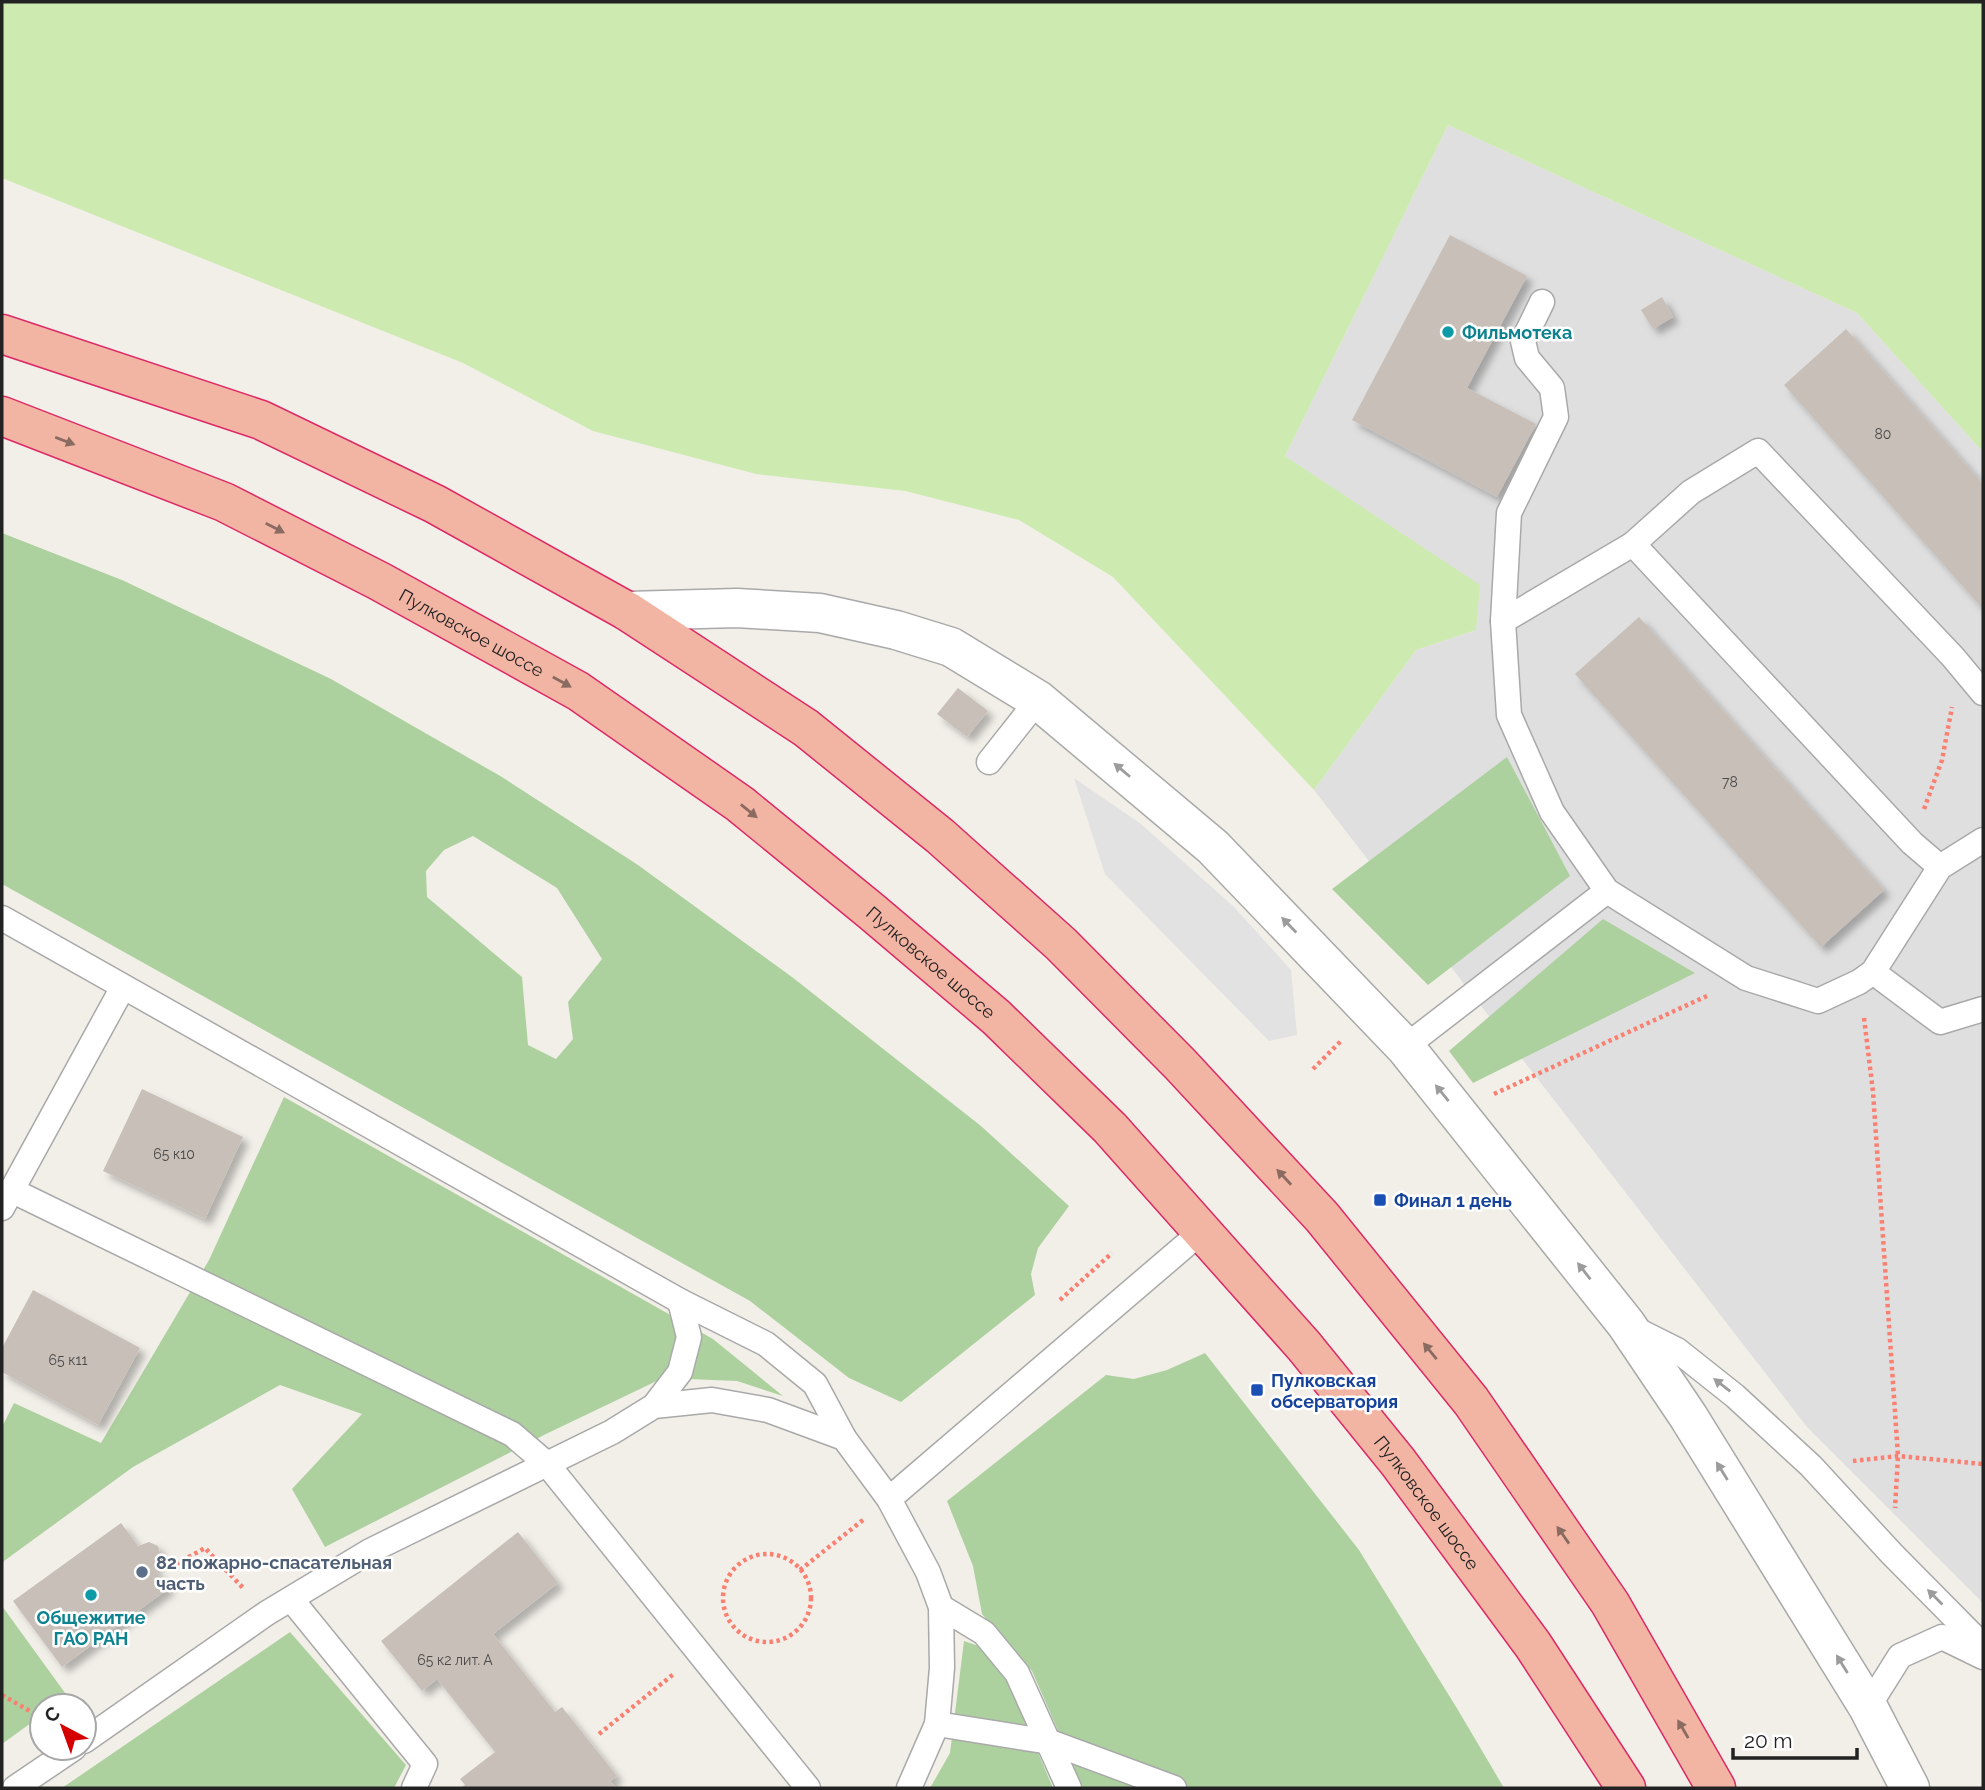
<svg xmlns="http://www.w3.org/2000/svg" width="1985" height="1790" font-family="Raleway,sans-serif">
  <defs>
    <filter id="shadow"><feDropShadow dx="6" dy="6" stdDeviation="3.5" flood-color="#0004"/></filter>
  </defs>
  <rect width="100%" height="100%" fill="#f2efe9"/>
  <polygon fill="#e0dfdf" points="1448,125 1857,313 1983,452 1983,1603 1807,1427 1314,790 1416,650 1476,630 1285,456"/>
  <polygon fill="#cdebb0" points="2,2 1983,2 1983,452 1857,313 1448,125 1285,456 1480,585 1476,630 1416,650 1314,790 1113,577 1019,520 905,491 756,474 593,431 463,363 2,178"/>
  <g fill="#add19e" fill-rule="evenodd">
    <path d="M 2,533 L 122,580 L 331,679 L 502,777 L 638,865 L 792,977 L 981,1126 L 1069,1206 L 1038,1248 L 1031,1274 L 1035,1295 L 901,1402 L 849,1378 L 750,1301 L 2,884 ZM 473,836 L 557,888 L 602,959 L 568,1002 L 573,1039 L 556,1059 L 528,1045 L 522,977 L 427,897 L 426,871 L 444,850 Z"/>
    <polygon points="1507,757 1570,876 1428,985 1332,889"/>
    <polygon points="1603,919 1695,973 1473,1083 1449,1051"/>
    <polygon points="284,1097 713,1339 783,1396 737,1381 663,1378 546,1434 325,1547 292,1489 362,1414 280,1385 133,1467 4,1561 2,1567 2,1427 14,1403 101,1443 209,1260"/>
    <polygon points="1205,1353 1359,1550 1458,1710 1504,1788 1083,1788 1032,1671 982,1614 973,1566 947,1501 1106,1375 1134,1379 1167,1370"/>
    <polygon points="2,1606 68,1697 56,1706 42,1706 42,1715 2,1744"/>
    <polygon points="290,1632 406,1765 394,1788 62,1788"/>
    <polygon points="964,1641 979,1646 1009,1684 1053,1788 930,1788 950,1753"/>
  </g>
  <polygon fill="#e2e2e2" points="1074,778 1141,824 1234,907 1291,970 1297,1035 1269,1041 1105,874"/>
  <g fill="#c7bfb8" filter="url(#shadow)">
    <polygon points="1450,235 1527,276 1467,388 1536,424 1497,497 1352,420"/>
    <polygon points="1662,297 1673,317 1653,329 1641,310"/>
    <polygon points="1846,329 1983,484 1983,609 1784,385"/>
    <polygon points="1639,617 1884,890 1821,947 1575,674"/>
    <polygon points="958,688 988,711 967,737 937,714"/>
    <polygon points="142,1089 243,1137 205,1219 103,1171"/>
    <polygon points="33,1290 140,1348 98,1425 2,1372 2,1348"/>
    <polygon points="121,1523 138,1546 149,1542 158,1546 161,1557 153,1567 169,1588 62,1667 13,1601"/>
    <polygon points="518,1532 558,1583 493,1634 555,1712 562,1707 617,1776 610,1781 616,1788 461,1788 465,1785 460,1779 495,1752 437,1679 422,1691 381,1641"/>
  </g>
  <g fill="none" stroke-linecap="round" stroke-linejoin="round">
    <g stroke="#a9a9a9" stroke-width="27">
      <g id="service">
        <polyline points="1633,544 1912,843 1940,867"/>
        <polyline points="1503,621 1509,513 1556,417 1552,388 1527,358 1523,341 1542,302"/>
        <polyline points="1983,693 1953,657 1758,451 1691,492 1633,544 1503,621 1509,715 1552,812 1607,891 1746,978 1818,1001 1859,982 1873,972 1940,867 1983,840"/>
        <polyline points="989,762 1038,700"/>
        <polyline points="2,918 680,1301 766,1344 815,1384 844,1438"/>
        <polyline points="1873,972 1940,1022 1983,1009"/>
        <polyline points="1405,1047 1607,891"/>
        <polyline points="11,1190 512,1434 547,1464 808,1788"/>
        <polyline points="2,1208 123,987"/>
        <polyline points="1633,1328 1677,1350 1735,1396 1811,1466 1892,1554 1983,1646"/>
        <polyline points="654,1406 680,1372 689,1337 680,1301"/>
        <polyline points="889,1499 1201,1232"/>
        <polyline points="291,1599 425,1764 414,1788"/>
        <polyline points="941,1607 984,1633 1017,1673 1069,1788"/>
        <polyline points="1868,1707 1900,1656 1942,1637 1983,1657"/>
        <polyline points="937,1724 1050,1742 1174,1788"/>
        <polyline points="84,1741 267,1613 370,1551 612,1432 654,1406 712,1400 768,1410 844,1438 889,1499 928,1572 941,1607 942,1668 937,1724 909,1788"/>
        <polyline points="15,1788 74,1748"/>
      </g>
    </g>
    <g stroke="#a9a9a9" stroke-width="41">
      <polyline id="minor" points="627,611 737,608 820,613 896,630 951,647 1038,700 1213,847 1405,1047 1626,1324 1688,1416 1868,1707 1910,1788"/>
    </g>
    <g stroke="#dc2a67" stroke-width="41">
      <g id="trunk">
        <polyline points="2,334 261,420 435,504 627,611 806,728 940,836 1061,944 1180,1064 1322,1217 1471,1401 1610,1603 1716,1788"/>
        <path id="s1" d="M 2,416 L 224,502 L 379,581 L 578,691 L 740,804 L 871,911 L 996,1017 L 1110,1128 L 1304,1346 L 1398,1462 L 1533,1645 L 1626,1788"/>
      </g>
    </g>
    <g stroke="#fa8072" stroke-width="4.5" stroke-dasharray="3.5 3.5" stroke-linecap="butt">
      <polyline points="1924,809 1942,760 1952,707"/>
      <polyline points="1864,1018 1873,1092 1898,1456 1895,1508"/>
      <polyline points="1313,1069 1342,1040"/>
      <polyline points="1494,1094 1709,995"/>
      <polyline points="1060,1300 1112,1253"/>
      <polyline points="1853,1461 1898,1456 1983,1464"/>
      <circle cx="767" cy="1598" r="44"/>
      <polyline points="176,1564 205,1548 244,1589"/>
      <polyline points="800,1570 863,1520"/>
      <polyline points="2,1695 42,1718"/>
      <polyline points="599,1734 675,1673"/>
    </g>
    <use href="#service" stroke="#fff" stroke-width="24"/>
    <use href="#minor" stroke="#fff" stroke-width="38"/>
    <use href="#trunk" stroke="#f2b4a3" stroke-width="38"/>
  </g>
  <defs><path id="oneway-solid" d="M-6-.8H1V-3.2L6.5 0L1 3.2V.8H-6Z" transform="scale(1.75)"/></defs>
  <g fill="#8a6b62">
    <use href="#oneway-solid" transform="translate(65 441) rotate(21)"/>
    <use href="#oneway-solid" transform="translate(275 528) rotate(27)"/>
    <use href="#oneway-solid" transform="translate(562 682) rotate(29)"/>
    <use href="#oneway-solid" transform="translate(749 811) rotate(39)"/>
    <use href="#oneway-solid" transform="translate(1284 1177) rotate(-133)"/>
    <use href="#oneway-solid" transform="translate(1430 1351) rotate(-129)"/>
    <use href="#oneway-solid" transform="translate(1563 1535) rotate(-125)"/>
    <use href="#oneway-solid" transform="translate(1683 1729) rotate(-120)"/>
  </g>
  <g fill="#9c9c9c">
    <use href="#oneway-solid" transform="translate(1122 770) rotate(-140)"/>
    <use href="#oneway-solid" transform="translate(1289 925) rotate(-134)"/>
    <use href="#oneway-solid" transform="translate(1442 1093) rotate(-129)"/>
    <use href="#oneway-solid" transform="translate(1584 1271) rotate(-128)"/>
    <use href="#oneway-solid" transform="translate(1722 1385) rotate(-142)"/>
    <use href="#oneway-solid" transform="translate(1722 1471) rotate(-122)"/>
    <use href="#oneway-solid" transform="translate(1935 1597) rotate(-135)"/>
    <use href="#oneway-solid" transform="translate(1842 1664) rotate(-122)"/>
  </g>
  <g fill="#0f9aa8" stroke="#fff" stroke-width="2.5">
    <circle cx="1448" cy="332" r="7"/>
    <circle cx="91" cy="1595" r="7"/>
  </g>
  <g fill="#1a4fb4" stroke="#fff" stroke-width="2.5">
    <rect x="1373" y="1193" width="14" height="14" rx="3.5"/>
    <rect x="1250" y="1383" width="14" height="14" rx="3.5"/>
  </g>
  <circle fill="#5c6f8a" stroke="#fff" stroke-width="2.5" cx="142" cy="1572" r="7"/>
  <g text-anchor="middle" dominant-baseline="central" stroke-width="5" stroke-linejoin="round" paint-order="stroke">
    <g font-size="14" fill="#4b4948">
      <text x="1883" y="434">80</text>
      <text x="1730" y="782">78</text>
      <text x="174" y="1154">65 к10</text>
      <text x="68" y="1360">65 к11</text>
      <text x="455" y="1660">65 к2 лит. А</text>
    </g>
    <g font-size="18" font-weight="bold" fill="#0d838f" stroke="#fff" text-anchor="start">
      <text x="1462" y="332">Фильмотека</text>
      <text x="91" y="1617" text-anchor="middle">Общежитие<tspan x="91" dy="21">ГАО РАН</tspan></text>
    </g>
    <g font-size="18" fill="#222" stroke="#fff">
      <text stroke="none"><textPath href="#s1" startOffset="518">Пулковское шоссе</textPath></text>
      <text stroke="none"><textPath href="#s1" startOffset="1085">Пулковское шоссе</textPath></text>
      <text stroke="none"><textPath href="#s1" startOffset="1820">Пулковское шоссе</textPath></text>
    </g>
    <g font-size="18" font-weight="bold" fill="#164399" stroke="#fff" text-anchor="start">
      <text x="1394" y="1200">Финал 1 день</text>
      <text x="1271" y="1380">Пулковская<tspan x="1271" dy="21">обсерватория</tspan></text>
    </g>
    <g font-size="18" font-weight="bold" fill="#4e5e75" stroke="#fff" text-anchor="start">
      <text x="156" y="1562">82 пожарно-спасательная<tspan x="156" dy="21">часть</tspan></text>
    </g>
  </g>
  <rect width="1985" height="1790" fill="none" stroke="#222222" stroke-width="7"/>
  <g transform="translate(63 1727) rotate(319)"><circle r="33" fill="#ffffff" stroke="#a7a7a7" stroke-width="2"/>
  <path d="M0-5L12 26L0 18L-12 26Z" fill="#d40000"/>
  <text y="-10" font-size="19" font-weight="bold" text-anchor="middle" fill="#222222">С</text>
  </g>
  <path d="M1733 1748v10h124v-10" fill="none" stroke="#222222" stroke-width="3.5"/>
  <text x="1744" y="1748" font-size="21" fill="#222222" stroke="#ffffff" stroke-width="5" paint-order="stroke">20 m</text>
</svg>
